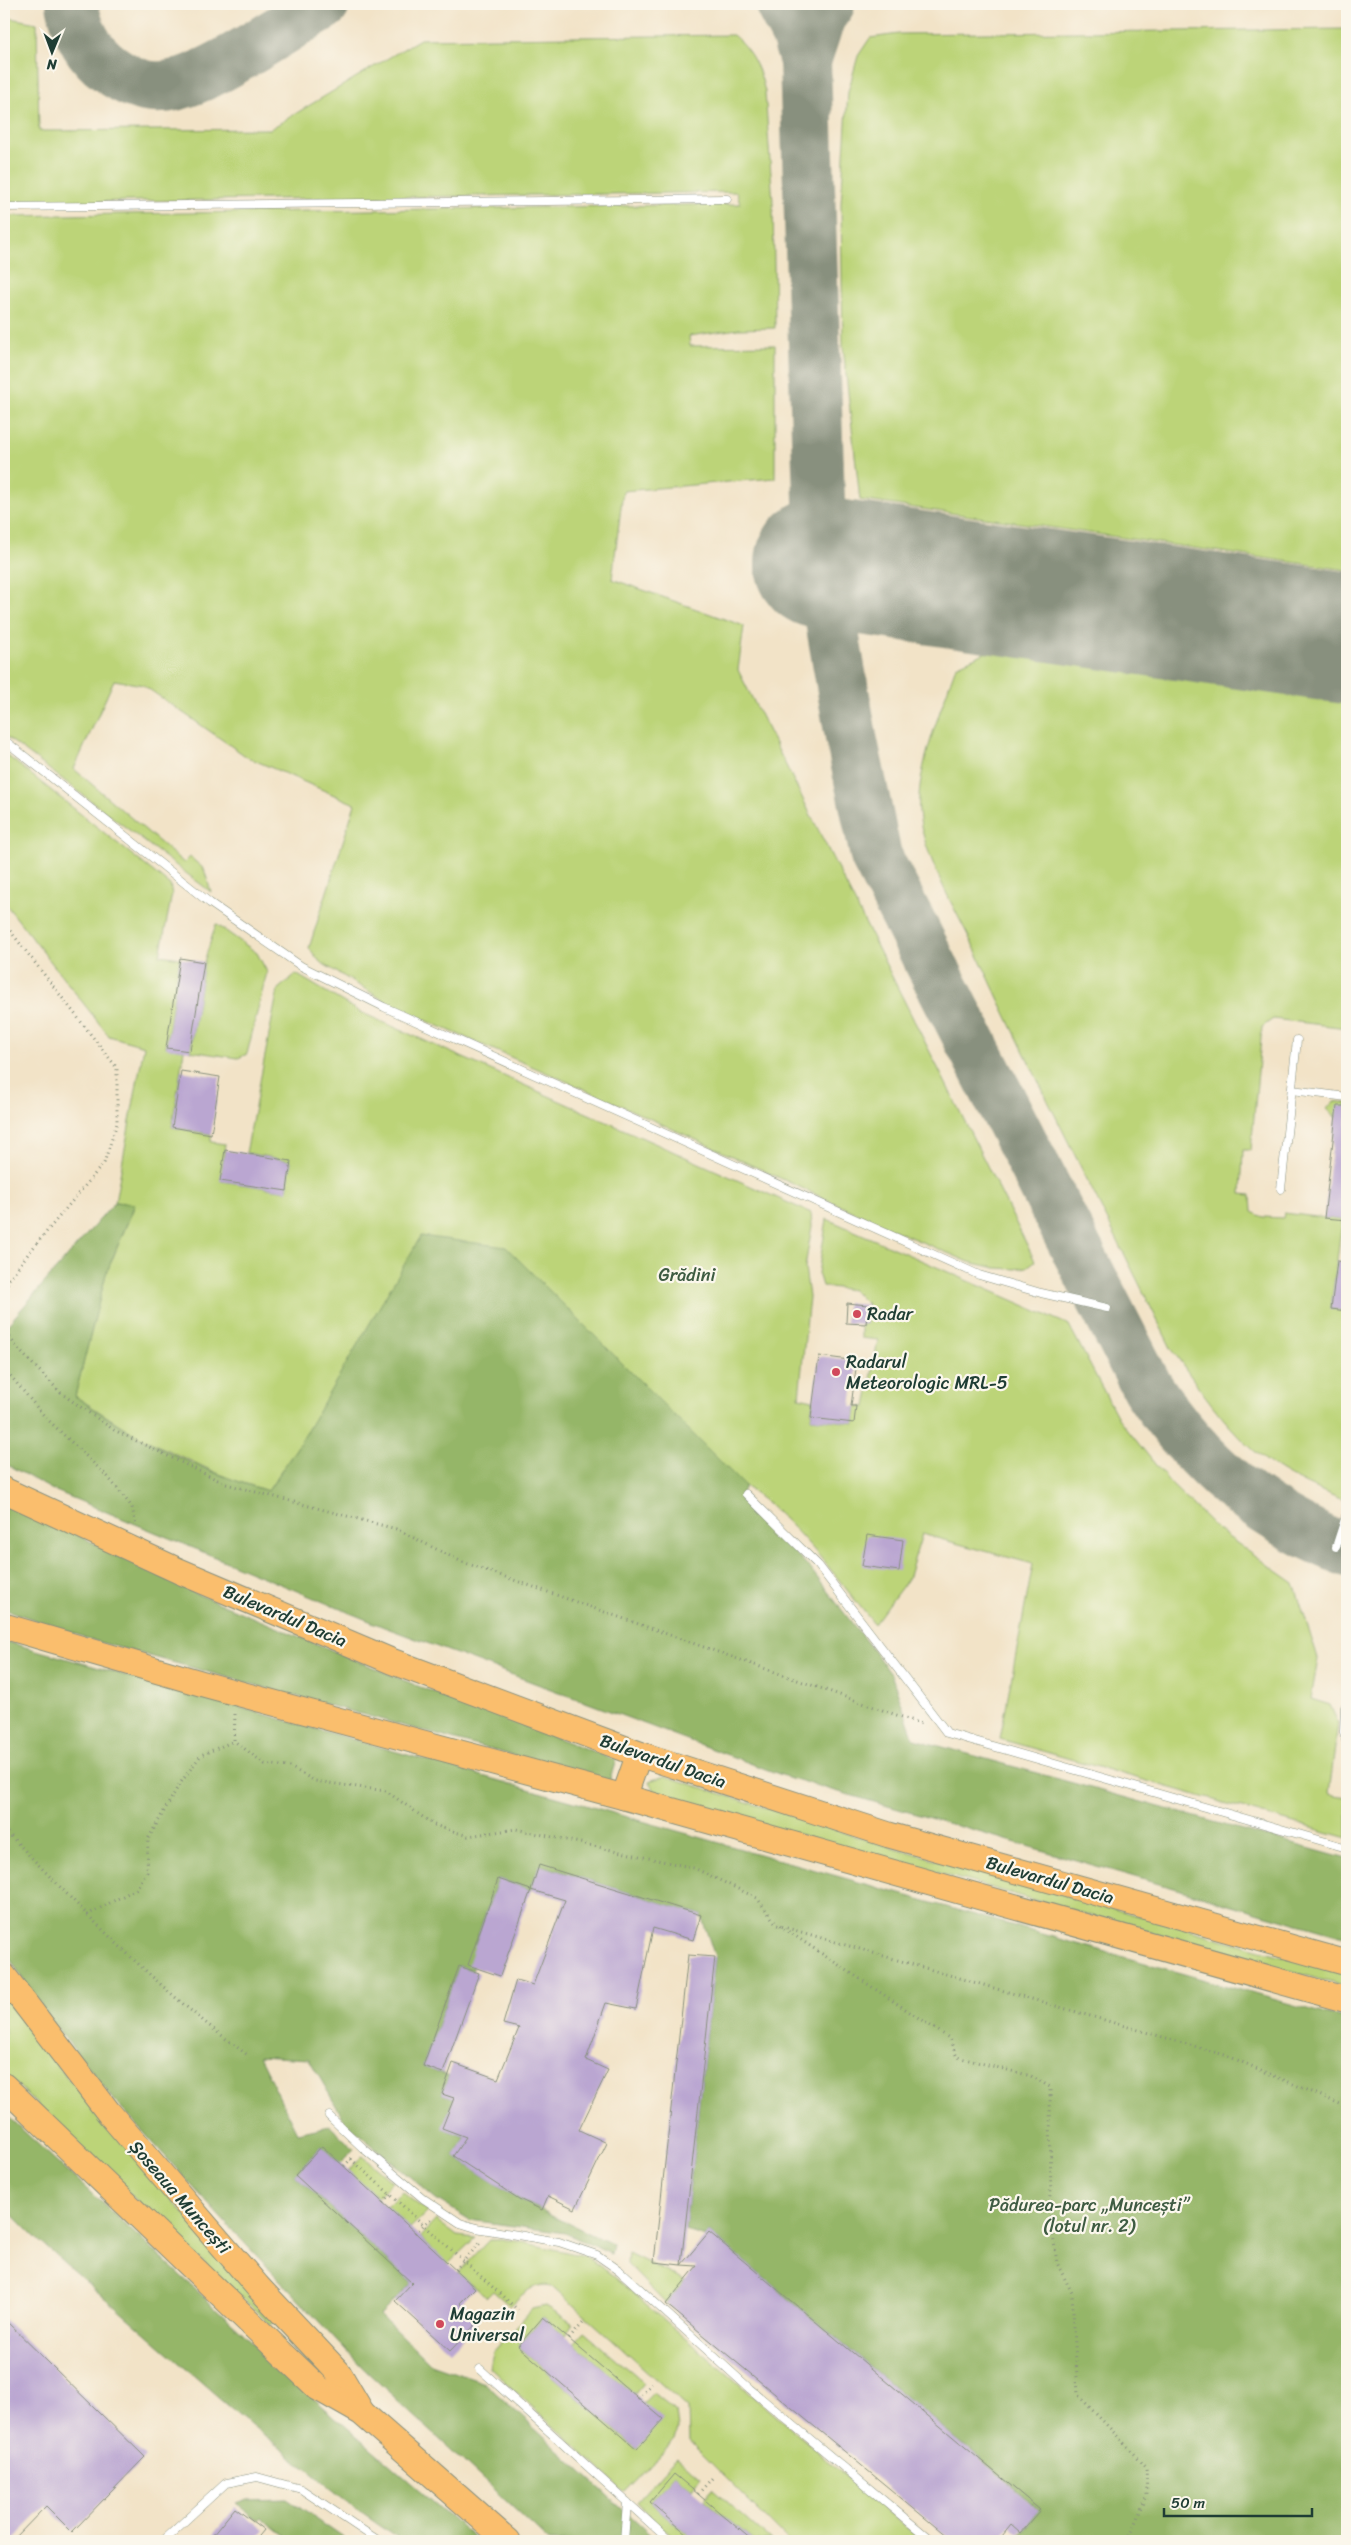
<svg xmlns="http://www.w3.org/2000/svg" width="1351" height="2545" font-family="Sriracha,sans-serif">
  <rect width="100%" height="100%" fill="#fbf7ec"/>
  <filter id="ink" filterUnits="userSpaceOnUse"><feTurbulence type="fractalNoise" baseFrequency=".02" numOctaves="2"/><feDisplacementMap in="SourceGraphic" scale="10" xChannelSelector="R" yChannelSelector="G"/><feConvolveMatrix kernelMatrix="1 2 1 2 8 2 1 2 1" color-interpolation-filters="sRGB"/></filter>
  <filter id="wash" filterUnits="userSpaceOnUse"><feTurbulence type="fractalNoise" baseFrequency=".0096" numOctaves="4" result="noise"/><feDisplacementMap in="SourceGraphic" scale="20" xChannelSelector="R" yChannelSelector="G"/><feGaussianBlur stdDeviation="1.12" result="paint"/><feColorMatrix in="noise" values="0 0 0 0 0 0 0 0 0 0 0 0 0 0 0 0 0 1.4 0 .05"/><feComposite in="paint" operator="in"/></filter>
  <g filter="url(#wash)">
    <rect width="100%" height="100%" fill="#f2e3c7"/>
    <g fill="#bcd478" stroke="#6e8856">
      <path d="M 4,17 L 37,23 L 39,131 L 270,129 L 420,39 L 733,35 C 752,51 760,69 765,92 L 773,202 L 775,328 L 738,329 L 689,336 L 690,346 L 775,345 L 775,478 L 623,491 L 612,579 L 744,626 L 738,670 L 1035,1261 L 1027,1267 L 1016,1269 L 996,1268 L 969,1262 L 898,1232 L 598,1095 L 395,1007 L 320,962 L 309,948 L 355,804 L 247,757 L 143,685 L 114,680 L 74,769 L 184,863 L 190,857 L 204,869 L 211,892 L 4,735 L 4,216 L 740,204 L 737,192 L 4,203 Z"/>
      <polygon points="1347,29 1347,570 860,500 843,347 841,204 848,92 858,56 870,38 899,34"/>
      <path d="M 989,651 L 1347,702 L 1347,1028 L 1273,1019 L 1262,1027 L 1251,1150 L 1243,1150 L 1241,1194 L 1251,1195 L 1252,1212 L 1263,1217 L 1283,1218 L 1284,1213 L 1342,1220 L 1331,1309 L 1347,1311 L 1347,1487 L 1343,1500 C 1319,1490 1295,1480 1274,1466 C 1233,1439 1199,1388 1171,1348 C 1106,1216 1038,1085 976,951 C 957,913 922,853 919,812 C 915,773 943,704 956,666 Z"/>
      <path d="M 4,753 L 170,885 L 172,894 L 160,955 L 180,958 L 166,1047 L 184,1050 L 172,1127 L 211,1134 L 211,1142 L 225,1144 L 221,1181 L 287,1191 L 291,1161 L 246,1153 L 278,989 L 296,974 L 358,1011 L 811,1213 L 812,1226 L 805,1267 L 809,1297 L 799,1397 L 813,1400 L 811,1418 L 854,1423 L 856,1406 L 866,1407 L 878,1340 L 861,1338 L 861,1324 L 866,1324 L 868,1305 L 853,1290 L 822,1286 L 818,1273 L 827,1219 L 1069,1325 L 1118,1418 L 1171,1484 L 1218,1530 L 1294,1583 L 1318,1659 L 1311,1699 L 1330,1705 L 1338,1723 L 1329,1794 L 1347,1797 L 1347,1838 L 1000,1739 L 1033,1564 L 922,1534 L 908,1579 L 874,1624 C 834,1574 797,1523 745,1486 L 298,1446 L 268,1491 L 228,1478 L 137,1436 L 75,1396 L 106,1274 L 135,1205 L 115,1202 L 144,1046 L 109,1036 L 4,902 Z"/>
      <polygon points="216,924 257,953 267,972 247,1054 238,1058 190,1051 204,962"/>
      <polygon points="1334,1101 1347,1103 1347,1118 1335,1117 1327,1109"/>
      <polygon points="665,1776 870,1841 1347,1974 1347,1987 655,1794 649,1781"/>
      <polygon points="4,1996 37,2042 275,2320 271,2325 108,2174 4,2072"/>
      <polygon points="362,2156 392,2182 377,2197 348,2171"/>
      <polygon points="402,2192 427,2212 410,2228 387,2207"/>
      <polygon points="436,2220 457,2236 475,2238 448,2264 420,2237"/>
      <path d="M 489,2240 L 511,2240 L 585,2256 L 611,2274 L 922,2541 L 789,2541 L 689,2441 L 688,2408 L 552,2286 C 533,2282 523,2294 510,2306 L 493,2291 L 487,2297 L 458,2273 Z"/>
      <polygon points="628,2253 685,2281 666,2304 627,2264"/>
      <polygon points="546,2306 573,2323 565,2335 543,2317 518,2346 637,2449 643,2403 653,2393 676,2412 678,2428 675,2440 625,2492 490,2368 493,2352 532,2309"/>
      <polygon points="584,2332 644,2383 634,2395 574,2343"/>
      <polygon points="677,2457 700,2477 692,2489 674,2474 650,2502 695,2541 678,2541 636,2502"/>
      <polygon points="713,2489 771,2541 753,2541 704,2499"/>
    </g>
    <g fill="#95b668" stroke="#5a7a4e">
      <path d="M 115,1202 L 135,1204 L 106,1274 L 75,1396 C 133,1437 199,1471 268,1491 L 298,1446 L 421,1236 L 506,1247 L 745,1486 L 740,1497 L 809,1567 L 891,1674 L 914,1739 L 1347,1859 L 1347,1938 L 787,1777 L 384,1627 L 51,1489 L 4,1463 L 4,1329 Z"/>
      <polygon points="4,1499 197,1594 420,1687 616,1760 609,1782 95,1641 4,1609"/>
      <polygon points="4,1641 1347,2020 1347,2541 1016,2541 1040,2509 709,2232 705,2237 685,2230 715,1957 701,1915 540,1865 531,1890 498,1879 475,1944 478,1954 472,1971 459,1966 423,2066 449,2076 442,2094 454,2098 443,2128 466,2137 453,2156 519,2199 613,2245 611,2254 565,2233 470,2220 436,2199 346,2123 309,2059 259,2056 297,2133 330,2126 354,2149 340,2163 322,2146 295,2175 412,2283 380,2315 430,2364 485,2383 657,2541 549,2541 364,2369 220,2217 110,2095 50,2019 4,1950"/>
      <polygon points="4,2113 320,2404 478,2541 402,2541 363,2514 239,2415 37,2239 4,2206"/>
      <polygon points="287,2499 348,2541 292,2541 261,2517 258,2520 236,2504 247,2500"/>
    </g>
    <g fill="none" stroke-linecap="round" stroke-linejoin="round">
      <g stroke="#88907e" stroke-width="52">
        <path d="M 72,4 C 77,30 87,52 109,68 C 124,79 143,89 162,87 C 204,85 285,26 324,4"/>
        <path d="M 781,4 L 797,35 L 805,61 L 821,563 L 851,737 L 876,856 L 1147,1387 C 1201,1468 1257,1514 1347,1551"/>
        <polyline points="805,61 820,16 829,4"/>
      </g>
      <polyline stroke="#88907e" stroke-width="132" points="821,563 1347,638"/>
    </g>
    <g id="blocks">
      <g fill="#baa6d1">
        <polygon points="180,958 204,962 190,1051 166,1048"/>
        <polygon points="181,1071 220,1077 211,1134 172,1127"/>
        <polygon points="1337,1106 1347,1106 1347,1220 1324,1218"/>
        <polygon points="225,1150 291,1161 287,1191 220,1181"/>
        <polygon points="1337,1261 1347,1262 1347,1311 1331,1309"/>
        <polygon points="847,1303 868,1305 866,1324 846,1323"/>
        <polygon points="819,1356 857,1361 851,1406 856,1406 854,1423 811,1418"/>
        <polygon points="867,1535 903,1540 899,1571 862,1566"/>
        <polygon points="539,1865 701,1915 693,1940 653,1928 636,2009 606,2003 586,2060 608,2070 579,2130 607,2143 575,2209 548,2196 542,2210 519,2199 453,2156 466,2137 442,2128 454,2098 442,2094 453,2063 498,2079 519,2028 503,2024 516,1980 533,1985 565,1900 531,1890"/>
        <polygon points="498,1879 531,1890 500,1976 468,1965"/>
        <polygon points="688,1955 715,1957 681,2265 654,2262"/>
        <polygon points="459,1966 479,1973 443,2073 423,2066"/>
        <polygon points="322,2146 475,2288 460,2303 479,2321 450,2351 395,2301 412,2283 295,2175"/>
        <polygon points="709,2232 1040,2510 1020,2533 1011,2525 998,2541 953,2541 666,2304 697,2266 681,2265"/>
        <polygon points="543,2317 663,2419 637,2449 518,2346"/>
        <polygon points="4,2319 145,2457 72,2532 46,2506 12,2541 4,2533"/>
        <polygon points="674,2474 692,2489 753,2541 695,2541 650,2502"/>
        <polygon points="235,2508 264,2530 255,2541 208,2541"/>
      </g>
    </g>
  </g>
  <g filter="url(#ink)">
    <use href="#blocks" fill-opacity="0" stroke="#88907e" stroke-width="1"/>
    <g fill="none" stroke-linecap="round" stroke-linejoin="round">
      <g stroke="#88907e" stroke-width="9">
        <g id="lane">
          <polyline points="4,207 727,199"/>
          <polyline points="4,740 210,903 301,966 384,1007 979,1275 1041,1293 1107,1308"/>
          <polyline points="1292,1090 1347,1097"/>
          <polyline points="1281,1189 1297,1040"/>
          <polyline points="746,1494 818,1565 947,1733 1347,1848"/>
          <polyline points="1336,1547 1347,1513"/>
          <polyline points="1345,1707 1344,1732 1347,1744"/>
          <polyline points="329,2116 363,2148 424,2199 460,2223 476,2228 559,2242 597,2255 620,2271 750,2389 932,2541"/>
          <polyline points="480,2369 670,2541"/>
          <polyline points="163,2541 226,2483 257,2477 301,2489 379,2541"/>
          <polyline points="624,2541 627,2502"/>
        </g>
      </g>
      <g stroke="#88907e" stroke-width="27">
        <g id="primary">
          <polyline points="4,1490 179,1571 391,1661 639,1754 889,1835 1347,1963"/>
          <polyline points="4,1626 207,1685 624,1797 1347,2000"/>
          <polyline points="624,1797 639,1754"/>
          <polyline points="4,1976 109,2113 258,2287 338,2372 361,2411"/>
          <polyline points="4,2086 318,2388 362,2413 508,2541"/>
        </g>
      </g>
      <g stroke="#88907e" stroke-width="3" stroke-dasharray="1 4" stroke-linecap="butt">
        <polyline points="4,923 117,1068 117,1123 104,1163 28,1254 9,1279 4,1293"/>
        <polyline points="4,1329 18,1349 62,1394 114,1430 226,1484 396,1529 460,1561 922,1724"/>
        <polyline points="4,1368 45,1417 108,1477 132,1507 136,1526"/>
        <polyline points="235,1714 234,1741 265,1764 290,1767 315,1781 386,1791 434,1825 468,1836 516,1829 694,1868 757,1898 777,1925 1228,2056 1347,2107"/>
        <path d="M 4,1829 C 81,1909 159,1991 249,2056"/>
        <polyline points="87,1915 136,1889 147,1872 148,1839 179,1785 201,1755 234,1741"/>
        <polyline points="780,1926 949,2038 957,2057 1031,2076 1050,2087 1051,2221 1057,2263 1072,2293 1078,2395 1146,2466 1147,2496 1127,2541"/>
        <polyline points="351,2159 518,2310"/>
        <polyline points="344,2166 352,2158"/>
        <polyline points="383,2203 391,2194"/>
        <polyline points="415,2233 431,2218"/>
        <polyline points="455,2270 482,2241"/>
        <polyline points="569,2339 583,2323"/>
        <polyline points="638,2399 653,2382"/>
        <polyline points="698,2494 714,2476"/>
      </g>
      <use href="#lane" stroke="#fff" stroke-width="8"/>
      <use href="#primary" stroke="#fabe6d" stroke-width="25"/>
    </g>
  </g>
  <g fill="#d1495b" stroke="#fbf7ec" stroke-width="2">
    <circle cx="857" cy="1314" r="5"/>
    <circle cx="836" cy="1372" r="5"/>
    <circle cx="440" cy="2324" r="5"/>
  </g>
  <g text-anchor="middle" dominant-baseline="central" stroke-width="4.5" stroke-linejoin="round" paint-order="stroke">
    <g font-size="18" fill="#3e5b42" stroke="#fbf7ec">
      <text x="687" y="1275">Grădini</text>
      <text x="1089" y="2205">Pădurea-parc „Muncești”<tspan x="1089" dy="21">(lotul nr. 2)</tspan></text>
    </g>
    <g font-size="18" fill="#1f3d34" stroke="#fbf7ec" text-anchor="start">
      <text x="867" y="1314">Radar</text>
      <text x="846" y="1362">Radarul<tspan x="846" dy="21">Meteorologic MRL-5</tspan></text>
      <text x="450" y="2314">Magazin<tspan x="450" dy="21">Universal</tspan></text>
    </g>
    <g font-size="18" fill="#1f3d34" stroke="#fbf7ec">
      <text transform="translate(285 1616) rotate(23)">Bulevardul Dacia</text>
      <text transform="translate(663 1761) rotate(19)">Bulevardul Dacia</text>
      <text transform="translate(1050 1880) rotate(16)">Bulevardul Dacia</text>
      <text transform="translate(180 2197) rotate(49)">Șoseaua Muncești</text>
    </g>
  </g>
  <rect width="1351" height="2545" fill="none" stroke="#fbf7ec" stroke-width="20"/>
  <g transform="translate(52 52) rotate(181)" stroke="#fbf7ec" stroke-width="4" paint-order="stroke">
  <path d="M0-4L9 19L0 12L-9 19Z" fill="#1f3d34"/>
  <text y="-8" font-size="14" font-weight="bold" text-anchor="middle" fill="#1f3d34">N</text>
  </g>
  <path d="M1164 2508v8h148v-8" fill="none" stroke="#1f3d34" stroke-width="2.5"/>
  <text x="1171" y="2508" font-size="15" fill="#1f3d34" stroke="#fbf7ec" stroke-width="4" paint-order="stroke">50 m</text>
</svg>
